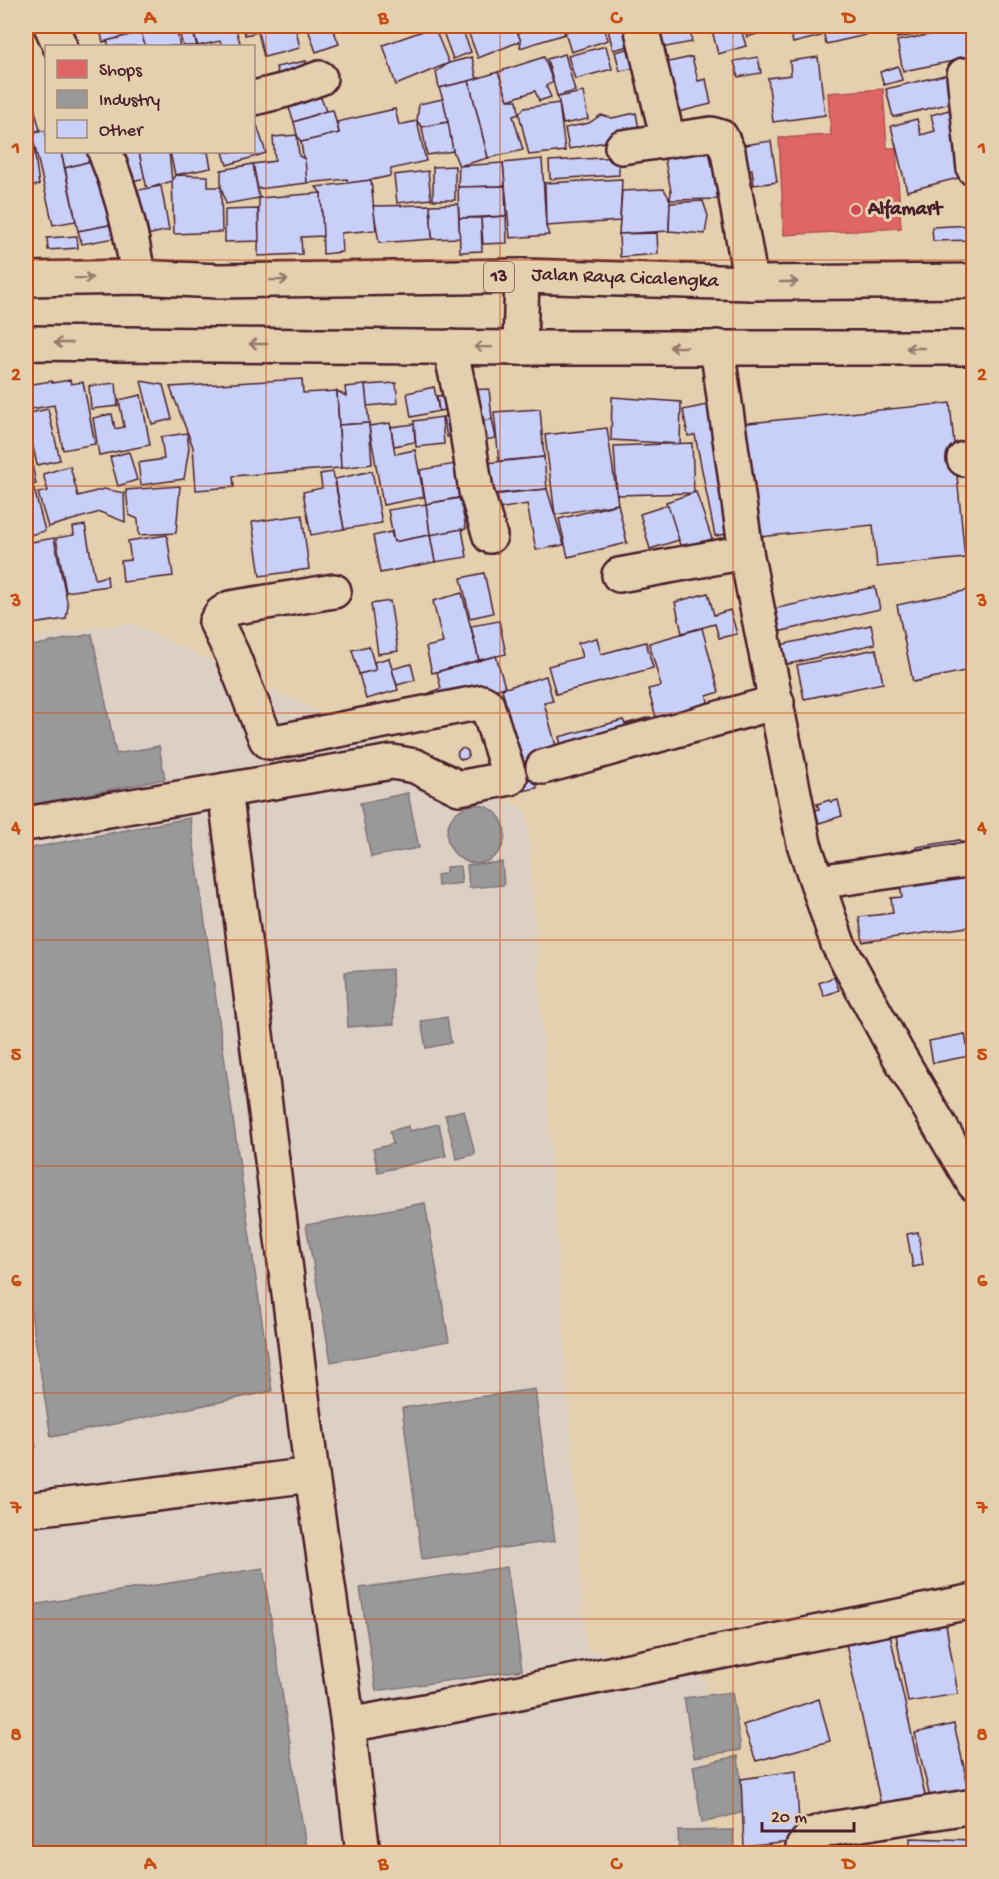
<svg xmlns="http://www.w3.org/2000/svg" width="999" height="1879" font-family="'Gochi Hand',sans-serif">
  <rect width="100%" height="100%" fill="#e4d0ae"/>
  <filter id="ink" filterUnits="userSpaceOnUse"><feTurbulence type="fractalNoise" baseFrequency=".0167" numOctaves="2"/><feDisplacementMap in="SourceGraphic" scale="12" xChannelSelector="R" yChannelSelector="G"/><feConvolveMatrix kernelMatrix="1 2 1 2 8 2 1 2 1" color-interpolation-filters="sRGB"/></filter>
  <g filter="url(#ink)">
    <polygon fill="#dcd0c4" points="132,623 527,811 586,1649 705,1678 707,1853 26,1853 26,638"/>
    <polygon fill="#e06666" stroke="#b35154" stroke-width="1.5" points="883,89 887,148 896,148 901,228 784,235 779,138 831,135 828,93"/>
    <g fill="#999" stroke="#817478" stroke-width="1.5">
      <polygon points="92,634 116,754 159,746 165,779 26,806 26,647"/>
      <polygon points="408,793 419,848 371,857 360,803"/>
      <circle cx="476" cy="834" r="29"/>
      <polygon points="190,818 272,1391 51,1437 26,1282 26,849"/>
      <polygon points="502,862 504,885 469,888 467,865"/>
      <polygon points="460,866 462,883 438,886 437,875 446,873 446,867"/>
      <polygon points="392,969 394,1024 348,1027 345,972"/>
      <polygon points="447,1017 451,1043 426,1048 421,1021"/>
      <polygon points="464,1110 475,1154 457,1159 445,1115"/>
      <polygon points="439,1124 446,1156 378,1172 373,1149 393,1144 390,1131 408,1126 409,1131"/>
      <polygon points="425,1203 449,1341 331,1362 306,1225"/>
      <polygon points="535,1389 555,1541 422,1559 402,1408"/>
      <polygon points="26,1401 36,1447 26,1449"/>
      <polygon points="507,1567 522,1670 376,1691 360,1588"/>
      <polygon points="263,1568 307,1854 26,1854 26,1606"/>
      <polygon points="732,1692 741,1750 694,1757 684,1698"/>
      <polygon points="738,1756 744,1812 702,1823 693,1766"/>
      <polygon points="733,1830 734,1854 679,1854 678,1831"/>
    </g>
    <g fill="#c9d0f8" stroke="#4a1f2b" stroke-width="1.5">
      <polygon points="99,26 140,26 141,32 103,42"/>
      <polygon points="160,26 175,26 180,46 145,46 141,32"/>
      <polygon points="186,26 191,26 197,46 183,46 178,28"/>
      <polygon points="191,26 235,26 241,46 222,46 220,41 198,46"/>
      <polygon points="243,26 295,26 300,48 264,57 258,32 245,35"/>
      <polygon points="307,26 332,26 339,44 316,52"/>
      <polygon points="461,26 471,52 453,59 443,32"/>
      <polygon points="466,26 515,26 521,41 478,58"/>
      <polygon points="515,26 562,26 565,34 520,48 521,41"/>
      <polygon points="585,26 603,26 608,40 571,52 565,32"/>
      <polygon points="607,26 636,26 641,43 613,50"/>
      <polygon points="650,26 703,26 704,29 690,31 692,42 661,48"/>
      <polygon points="711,26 740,26 746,46 718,54"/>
      <polygon points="744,26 780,26 780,27 747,37"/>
      <polygon points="789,26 818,26 821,36 793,43"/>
      <polygon points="822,26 863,26 866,35 826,44"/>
      <polygon points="895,26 960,26 897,38"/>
      <polygon points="974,26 974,57 903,71 897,41"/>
      <polygon points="434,27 449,63 396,85 383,45"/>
      <polygon points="141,32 145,46 109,46 107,41"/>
      <polygon points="606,46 612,69 575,79 568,56"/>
      <polygon points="640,46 645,66 620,71 615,52"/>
      <polygon points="565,54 575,91 557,96 547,59"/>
      <polygon points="472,57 477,79 439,88 436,72 449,63"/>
      <polygon points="544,57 553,82 546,86 551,97 539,101 535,91 508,100 498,72"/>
      <polygon points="692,57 698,81 706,79 711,104 666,115 655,65"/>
      <polygon points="758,57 761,73 738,77 734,61"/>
      <polygon points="818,57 825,115 773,122 768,78 791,75 790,61"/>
      <polygon points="306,61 310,83 281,89 276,67"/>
      <polygon points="898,66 902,80 884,85 880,72"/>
      <polygon points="498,72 508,100 517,100 519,114 513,116 523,150 488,158 469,81"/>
      <polygon points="953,73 960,101 893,117 886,89"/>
      <polygon points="469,81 488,158 459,166 453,151 443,99 439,88"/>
      <polygon points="315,83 326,111 294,122 284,94"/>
      <polygon points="583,92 588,119 563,124 558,97"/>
      <polygon points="443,99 448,122 422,127 417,121 419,104"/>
      <polygon points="559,103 565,151 529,155 519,114 524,108"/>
      <polygon points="34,107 40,130 26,134 26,109"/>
      <polygon points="395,109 399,125 417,121 426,161 391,169 390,176 371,180 348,183 347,179 307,183 301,142 339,133 337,122"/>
      <polygon points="333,110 339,133 301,142 297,135 294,122 326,111"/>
      <polygon points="949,110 966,176 907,191 891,126 917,119 921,135 935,131 931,115"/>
      <polygon points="636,113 640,135 569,149 565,128 589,123 601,115 612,118"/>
      <polygon points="254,116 266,153 227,165 223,152 254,152"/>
      <polygon points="448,122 453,151 427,155 422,127"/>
      <polygon points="46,130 46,152 61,152 76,221 53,225 32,134"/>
      <polygon points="32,134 39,185 26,187 26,136"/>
      <polygon points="297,135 299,156 305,159 307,183 258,189 253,164 275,161 273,137"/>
      <polygon points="771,141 777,182 754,185 752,169 734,171 731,147"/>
      <polygon points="713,150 721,199 670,200 671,191 664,156"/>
      <polygon points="61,152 93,152 95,160 65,168"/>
      <polygon points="120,152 139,152 145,178 128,182"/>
      <polygon points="139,152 169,152 172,181 147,189"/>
      <polygon points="170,152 208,152 211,168 175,175"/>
      <polygon points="619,157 619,175 550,179 549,161"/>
      <polygon points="542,159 546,226 549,235 510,238 503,163"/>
      <polygon points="95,160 120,223 78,231 65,168"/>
      <polygon points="503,163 505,186 458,187 459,166"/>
      <polygon points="253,164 259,198 226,204 221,187 221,170"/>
      <polygon points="455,166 455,200 433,200 433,167"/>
      <polygon points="428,171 431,199 397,203 394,175"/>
      <polygon points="175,175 208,176 208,187 221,187 222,232 174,234 172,181"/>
      <polygon points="622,179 620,221 546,226 545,183"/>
      <polygon points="371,180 376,230 341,233 342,252 323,254 321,193 316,187"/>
      <polygon points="161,186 169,230 142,236 133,191"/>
      <polygon points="505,186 506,216 459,218 458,187"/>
      <polygon points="664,189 670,200 669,231 619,234 622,191"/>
      <polygon points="321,193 323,236 301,237 302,254 258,256 259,198"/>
      <polygon points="703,201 708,216 705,234 669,231 670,203"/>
      <polygon points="458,204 460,238 432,239 430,205"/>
      <polygon points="430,205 432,239 379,243 373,206"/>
      <polygon points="258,209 259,241 225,242 225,210"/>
      <polygon points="506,216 507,243 483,244 481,218"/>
      <polygon points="459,218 481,218 482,251 460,252"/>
      <polygon points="120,223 121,237 82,244 78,231"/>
      <polygon points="973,225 974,240 933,241 932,227"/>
      <polygon points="657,233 658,254 620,257 619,234"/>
      <polygon points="77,236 78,248 48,250 47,238"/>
      <polygon points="302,379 303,393 337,391 341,468 233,476 234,487 196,490 193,447 170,387"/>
      <polygon points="70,380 71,384 83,382 95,444 63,450 54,405 26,410 26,385 52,381 52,383"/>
      <polygon points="141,381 163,385 172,419 152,424"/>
      <polygon points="116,383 118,406 91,409 89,386"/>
      <polygon points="396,383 398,403 367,406 365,385"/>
      <polygon points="365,385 369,423 339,425 337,391 346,396 345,387"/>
      <polygon points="434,387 439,411 411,417 407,393"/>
      <polygon points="489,389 492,419 471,424 468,390"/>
      <polygon points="456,394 458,408 439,411 437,396"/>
      <polygon points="141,395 150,445 99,455 93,418 112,414 115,429 124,427 119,400"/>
      <polygon points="612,397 681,402 680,444 611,440"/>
      <polygon points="716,403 741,531 715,536 695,435 688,436 683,410"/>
      <polygon points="950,403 965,558 877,567 873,525 759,537 737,424"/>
      <polygon points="48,409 60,460 37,465 26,414"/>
      <polygon points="540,409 544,457 499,461 494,412"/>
      <polygon points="461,413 465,434 447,437 443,417"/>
      <polygon points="442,417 444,444 416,447 414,421"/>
      <polygon points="492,419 496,438 474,442 471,424"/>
      <polygon points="369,423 372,464 341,468 339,425"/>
      <polygon points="390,423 395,454 415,450 424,497 383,505 369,426"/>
      <polygon points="414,424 415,442 394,446 391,427"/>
      <polygon points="607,428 618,504 555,515 545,435"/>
      <polygon points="187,433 189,448 184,479 141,485 138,463 164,459 161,437"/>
      <polygon points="692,443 694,493 617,495 614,446"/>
      <polygon points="26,445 28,445 36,484 26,487"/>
      <polygon points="129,452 137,480 118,486 110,457"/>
      <polygon points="544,457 547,489 480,495 477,464"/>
      <polygon points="461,463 467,496 426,504 420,470"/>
      <polygon points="70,466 78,496 104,489 124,493 125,522 100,512 48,527 38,493 48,491 43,474"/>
      <polygon points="372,471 382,523 344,529 335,479"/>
      <polygon points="333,472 344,529 311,535 303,492 322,488 320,474"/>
      <polygon points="180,486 176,533 139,535 138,519 129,515 126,490"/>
      <polygon points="34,489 45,531 26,536 26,491"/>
      <polygon points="547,489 564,545 536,550 527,504 486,511 483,496"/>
      <polygon points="696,492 712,539 681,548 666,502"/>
      <polygon points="460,498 466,529 430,535 426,504"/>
      <polygon points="426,504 430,535 394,542 388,510"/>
      <polygon points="618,504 627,543 568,557 559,519"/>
      <polygon points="668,505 679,540 650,549 640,514"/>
      <polygon points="302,515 309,569 260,576 252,522"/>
      <polygon points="85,525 95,579 107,576 108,586 66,592 56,538 74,535 73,527"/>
      <polygon points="462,529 467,557 435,562 430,535"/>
      <polygon points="391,532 394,542 430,535 435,562 380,573 373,536"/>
      <polygon points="167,535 173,576 123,582 121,561 131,560 128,541"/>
      <polygon points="54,538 68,606 66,619 26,625 26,543"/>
      <polygon points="484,573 493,613 470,618 461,578"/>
      <polygon points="875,587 880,609 773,633 768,610"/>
      <polygon points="974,589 974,669 913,682 897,605"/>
      <polygon points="462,593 479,660 432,673 426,647 443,643 433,601"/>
      <polygon points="708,593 714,615 730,610 737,634 719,638 715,624 682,633 675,602"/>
      <polygon points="390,601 398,651 378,654 371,604"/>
      <polygon points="499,621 506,654 479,660 471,626"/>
      <polygon points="871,625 875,644 784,665 780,645"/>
      <polygon points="702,628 719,692 707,696 709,710 658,724 648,689 661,686 649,643"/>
      <polygon points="597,638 601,654 646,642 653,668 556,694 548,666 582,657 578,643"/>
      <polygon points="369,646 376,670 359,674 352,650"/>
      <polygon points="876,649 883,683 804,699 797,665"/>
      <polygon points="496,656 505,687 428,708 425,695 441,688 437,672"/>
      <polygon points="389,658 398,690 366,699 359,674 376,670 374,662"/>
      <polygon points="411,664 415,680 397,685 392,669"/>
      <polygon points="546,676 553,701 544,703 560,760 512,773 517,746 502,689"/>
      <polygon points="650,717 655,735 565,759 559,737 623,720 625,724"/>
      <circle cx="463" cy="754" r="5.5"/>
      <polygon points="535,777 537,788 513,793 511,782"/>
      <polygon points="830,800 831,802 838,800 842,816 819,823 815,810 819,809 817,804"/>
      <polygon points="960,840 960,844 963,843 964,852 918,859 916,847"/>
      <polygon points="974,869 974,926 863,942 859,917 893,913 891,898 902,897 899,879"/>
      <polygon points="834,977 839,990 824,996 819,983"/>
      <polygon points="965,1034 969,1056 933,1063 929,1041"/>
      <polygon points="918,1232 923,1265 913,1267 907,1234"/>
      <polygon points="945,1619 958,1694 908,1702 895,1629"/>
      <polygon points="889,1630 926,1800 882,1810 845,1639"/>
      <polygon points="819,1699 830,1741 756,1761 743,1725"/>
      <polygon points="954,1724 969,1789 930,1798 915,1733"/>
      <polygon points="796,1771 800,1841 744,1847 741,1779"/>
      <polygon points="910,1838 974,1840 974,1854 910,1854"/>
    </g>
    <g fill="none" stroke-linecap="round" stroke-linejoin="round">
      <g stroke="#4a1f2b" stroke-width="38">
        <g id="minor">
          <polyline points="51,26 60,46"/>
          <polyline points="641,26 668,140"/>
          <polyline points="964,75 974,169"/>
          <polyline points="254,98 286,90 320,78"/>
          <polyline points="622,147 711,134 721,137 728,152 751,283"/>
          <path d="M 105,152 C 122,193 132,233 138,277"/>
          <polyline points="450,347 464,412 476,491 490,536"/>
          <polyline points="717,347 746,552 804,844 838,944 896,1051 974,1184"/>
          <polyline points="964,459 974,457"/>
          <polyline points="619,575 746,552"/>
          <polyline points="543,767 777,702"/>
          <polyline points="225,790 312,1475 348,1725"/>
          <polyline points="26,824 392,762 415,766 459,788 510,778 487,705 482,702 275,742 269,742 266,739 232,654 216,622 221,614 230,608 334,591"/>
          <polyline points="818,882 974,859"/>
          <polyline points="26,1510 312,1475"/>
          <polyline points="363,1854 348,1725 425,1711 974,1601"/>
          <polyline points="804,1854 803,1847 814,1834 830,1829 974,1806"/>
        </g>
      </g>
      <g stroke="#4a1f2b" stroke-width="38">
        <g id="highway">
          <polyline points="26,279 138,277 218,281 522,276 751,283 974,281"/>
          <polyline points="26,343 520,348 974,348"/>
          <polyline points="520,348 522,276"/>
        </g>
      </g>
      <use href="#minor" stroke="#e4d0ae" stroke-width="33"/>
      <use href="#highway" stroke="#e4d0ae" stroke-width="33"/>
    </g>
    <defs><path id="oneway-shaft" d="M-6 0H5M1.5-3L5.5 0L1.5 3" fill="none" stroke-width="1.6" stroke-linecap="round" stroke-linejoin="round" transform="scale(1.5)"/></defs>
    <g stroke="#97786c">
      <use href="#oneway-shaft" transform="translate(84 278) rotate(-1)"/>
      <use href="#oneway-shaft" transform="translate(279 280) rotate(-1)"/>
      <use href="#oneway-shaft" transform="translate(789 282)"/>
      <use href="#oneway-shaft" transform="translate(63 343) rotate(-180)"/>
      <use href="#oneway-shaft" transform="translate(258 344) rotate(-180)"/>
      <use href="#oneway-shaft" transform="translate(483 347) rotate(-179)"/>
      <use href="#oneway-shaft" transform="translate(678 347) rotate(180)"/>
      <use href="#oneway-shaft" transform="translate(915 348) rotate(-180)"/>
    </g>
  </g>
  <path fill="none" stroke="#c84d12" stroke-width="1.5" stroke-opacity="0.55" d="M 266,26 L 266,1854M 500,26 L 500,1854M 733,26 L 733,1854M 26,260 L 974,260M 26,486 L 974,486M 26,713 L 974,713M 26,940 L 974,940M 26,1166 L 974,1166M 26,1393 L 974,1393M 26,1619 L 974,1619"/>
  <circle fill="#d1495b" stroke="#e4d0ae" stroke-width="2" cx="856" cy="210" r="6"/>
  <g text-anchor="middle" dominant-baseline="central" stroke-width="6" stroke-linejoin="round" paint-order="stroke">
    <rect fill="#e4d0ae" stroke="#785452" stroke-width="1.5" x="484" y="262" width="30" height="30" rx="4.5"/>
    <g font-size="18" font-weight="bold" fill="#4a1f2b">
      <text x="499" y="277">13</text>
    </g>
    <g font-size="20" font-weight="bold" fill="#4a1f2b" stroke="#e4d0ae" text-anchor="start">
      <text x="868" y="210">Alfamart</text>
    </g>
    <g font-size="20" fill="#4a1f2b" stroke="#e4d0ae">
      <text transform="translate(625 279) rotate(2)">Jalan Raya Cicalengka</text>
    </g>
  </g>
  <rect width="999" height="1879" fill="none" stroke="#e4d0ae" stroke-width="66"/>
  <rect x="45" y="45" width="210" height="108" fill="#e4d0ae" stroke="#a6897a" stroke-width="1.5"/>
  <rect x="57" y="60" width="30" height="18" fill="#e06666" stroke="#a6897a" stroke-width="1.5"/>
  <text x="99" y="75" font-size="18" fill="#4a1f2b">Shops</text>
  <rect x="57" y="90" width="30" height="18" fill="#999999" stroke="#a6897a" stroke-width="1.5"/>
  <text x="99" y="105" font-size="18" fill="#4a1f2b">Industry</text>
  <rect x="57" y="120" width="30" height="18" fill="#c9d0f8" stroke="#a6897a" stroke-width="1.5"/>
  <text x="99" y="135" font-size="18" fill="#4a1f2b">Other</text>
  <path d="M762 1822v9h92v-9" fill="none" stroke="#4a1f2b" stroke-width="3"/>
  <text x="771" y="1822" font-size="18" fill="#4a1f2b" stroke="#e4d0ae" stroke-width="4.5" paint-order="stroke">20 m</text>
  <rect x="33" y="33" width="933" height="1813" fill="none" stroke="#c84d12" stroke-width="2"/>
  <g font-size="20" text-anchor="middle" font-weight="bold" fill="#c84d12">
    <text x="150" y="23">A</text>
    <text x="383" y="23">B</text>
    <text x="616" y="23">C</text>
    <text x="849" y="23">D</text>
    <text x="16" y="153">1</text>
    <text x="982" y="153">1</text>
    <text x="16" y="380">2</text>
    <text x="982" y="380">2</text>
    <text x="16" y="606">3</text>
    <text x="982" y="606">3</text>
    <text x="16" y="833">4</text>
    <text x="982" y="833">4</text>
    <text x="16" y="1060">5</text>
    <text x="982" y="1060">5</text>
    <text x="16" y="1286">6</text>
    <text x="982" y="1286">6</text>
    <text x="16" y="1513">7</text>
    <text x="982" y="1513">7</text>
    <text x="16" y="1740">8</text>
    <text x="982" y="1740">8</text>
    <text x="150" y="1869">A</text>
    <text x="383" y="1869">B</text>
    <text x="616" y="1869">C</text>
    <text x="849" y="1869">D</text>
  </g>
</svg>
